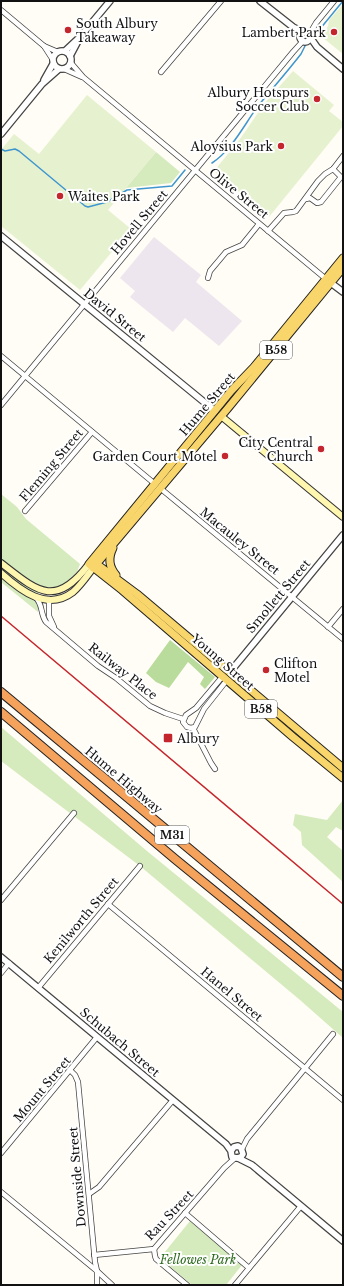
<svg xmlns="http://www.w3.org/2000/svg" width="344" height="1286" font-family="'Libre Baskerville',serif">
  <rect width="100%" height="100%" fill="#fffdf5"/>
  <polygon fill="#eee6ef" points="154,237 201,275 196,282 242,321 219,346 185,318 173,332 130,297 135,291 120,278"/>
  <g fill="#d5ebbd">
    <polygon points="156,152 180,172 171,183 126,188"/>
    <polygon points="1,494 17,507 26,519 80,564 77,572 67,582 62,585 51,588 38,586 38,612 1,582"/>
    <polygon points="1,727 147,851 343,1012 343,1038 300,1000 140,866 1,761"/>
    <polygon points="343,800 343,831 336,827 327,837 343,851 343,882 302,845 301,832 293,825 295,814 327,820"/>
    <polygon points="190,1221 242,1265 226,1285 192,1285 160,1258"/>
  </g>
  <polygon fill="#b9dc9c" points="170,640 215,677 205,689 200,684 204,677 188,662 169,688 156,682 146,673"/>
  <g fill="#e6f2cf">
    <polygon points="343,4 343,54 322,37 328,26 329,20"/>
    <polygon points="293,71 334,105 329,111 343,122 343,126 269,217 214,171 240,139 264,104"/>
    <polygon points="87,95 156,152 108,210 131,229 80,290 1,226 1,150 14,134 39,154"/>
  </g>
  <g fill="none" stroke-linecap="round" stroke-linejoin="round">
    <g stroke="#3f96cf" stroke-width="1.5">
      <polyline points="315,35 343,1"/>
      <polyline points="1,149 5,151 15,149 19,151 85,206 88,207 107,202 127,190 172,186 185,170"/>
      <path d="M 212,163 C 232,150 244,125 258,106 C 272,89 287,72 301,54 L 305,46"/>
    </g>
    <g stroke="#444" stroke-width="6">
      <g id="minor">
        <polyline points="1,10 44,46 58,52"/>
        <polyline points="309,35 316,23 334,1"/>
        <polyline points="44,46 53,60"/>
        <polyline points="71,63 83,77 326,279"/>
        <polyline points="64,69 82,77"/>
        <polyline points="161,72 221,1"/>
        <polyline points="306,199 310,198 317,203 321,202 341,177 333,169"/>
        <polyline points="268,231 284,213 293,212 296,211 318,181 325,174 333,169 343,156"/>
        <polyline points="208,278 210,271 226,252 242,245 259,224"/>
        <polyline points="1,356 155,484"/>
        <polyline points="1,405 293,52 303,41"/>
        <polyline points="160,488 343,639"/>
        <polyline points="25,511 92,432"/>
        <path d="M 35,597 C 43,603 40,614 46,622 L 98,666 L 116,678 L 150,706 L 165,713 L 183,719"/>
        <polyline points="49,599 49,616 54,627"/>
        <polyline points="328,627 343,609"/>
        <polyline points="223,676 196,708 186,715 183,722 187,727 191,728 195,727 204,709 227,680"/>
        <polyline points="193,728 211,763 215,769"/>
        <polyline points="1,900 74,813"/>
        <polyline points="108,904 343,1100"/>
        <polyline points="1,973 9,963"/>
        <polyline points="38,988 140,866"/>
        <polyline points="70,1070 75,1075 78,1082 95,1262 97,1271 97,1285"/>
        <polyline points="242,1149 247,1139 333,1034"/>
        <polyline points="1,1153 97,1037"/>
        <polyline points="1,1192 97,1271 112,1285"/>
        <polyline points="89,1194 99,1187 173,1100"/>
        <polyline points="185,1213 249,1268"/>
        <polyline points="154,1249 155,1256 156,1259 187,1285"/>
        <polyline points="94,1255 154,1249 160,1242 224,1168 235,1158"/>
        <polyline points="235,1285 301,1206"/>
      </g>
    </g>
    <g stroke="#444" stroke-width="8">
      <g id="tertiary">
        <polyline points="260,1 293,27 303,32"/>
        <circle cx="305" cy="37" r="5"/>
        <polyline points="310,37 317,47 343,69"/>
        <circle cx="62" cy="60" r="9"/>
        <polyline points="65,51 80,37 110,1"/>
        <polyline points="70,56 78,41"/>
        <polyline points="44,80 53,64"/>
        <polyline points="1,134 42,84 59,69"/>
        <polyline points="1,236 215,411"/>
        <polyline points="331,283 343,292"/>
        <polyline points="230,672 343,535"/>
        <polyline points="1,957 226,1144 231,1151 232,1157 237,1158 241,1157 243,1154 241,1148 238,1146 234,1147 231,1151"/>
        <polyline points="238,1158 252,1165 343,1241"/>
      </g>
    </g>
    <g stroke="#333" stroke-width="8">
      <g id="secondary">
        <polyline points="221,416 343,517"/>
        <path d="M 1,563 C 37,591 55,609 89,564"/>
        <path d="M 1,573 C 20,590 47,612 73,592 C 81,585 87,576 93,568"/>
      </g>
    </g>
    <g stroke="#222" stroke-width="9">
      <g id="primary">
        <polyline points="343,258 254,367 231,391 89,564 122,590 293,737 343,778"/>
        <path d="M 113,548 C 108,558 109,567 116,575"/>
        <polyline points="94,562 137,594 343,768"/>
        <polyline points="93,568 228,408 343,268"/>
      </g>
    </g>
    <g stroke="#222" stroke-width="10">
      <g id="motorway">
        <polyline points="1,692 343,977"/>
        <polyline points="1,712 175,859 343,996"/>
      </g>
    </g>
    <use href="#minor" stroke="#fff" stroke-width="4.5"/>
    <use href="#tertiary" stroke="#fff" stroke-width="5.5"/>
    <use href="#secondary" stroke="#fff6b0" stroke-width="6"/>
    <use href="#primary" stroke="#f9d66b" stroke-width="7"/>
    <use href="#motorway" stroke="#f5a25d" stroke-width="8"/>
    <polyline stroke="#c4262e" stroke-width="1.5" points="1,616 343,904"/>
  </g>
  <g fill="#c4262e" stroke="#fff" stroke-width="1.5">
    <circle cx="68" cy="30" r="4"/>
    <circle cx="334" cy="32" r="4"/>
    <circle cx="317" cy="99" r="4"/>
    <circle cx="281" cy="146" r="4"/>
    <circle cx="60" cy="196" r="4"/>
    <circle cx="321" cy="449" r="4"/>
    <circle cx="225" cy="456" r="4"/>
    <circle cx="266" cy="670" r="4"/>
    <rect x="163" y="733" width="10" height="10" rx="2"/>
  </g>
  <g text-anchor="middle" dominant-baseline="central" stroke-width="4" stroke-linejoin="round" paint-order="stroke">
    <g fill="#fff" stroke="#585858" stroke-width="1">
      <rect x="260" y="341" width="32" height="18" rx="3"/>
      <rect x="245" y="700" width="32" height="18" rx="3"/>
      <rect x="155" y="826" width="34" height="18" rx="3"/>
    </g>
    <g font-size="11" font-weight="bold" fill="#111">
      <text x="276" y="350">B58</text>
      <text x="261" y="709">B58</text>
      <text x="172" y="835">M31</text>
    </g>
    <g font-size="12" fill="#111" stroke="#fff" text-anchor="end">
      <text x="76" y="23" text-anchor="start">South Albury<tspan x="76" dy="14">Takeaway</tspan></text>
      <text x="326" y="32">Lambert Park</text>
      <text x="309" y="92">Albury Hotspurs<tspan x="309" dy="14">Soccer Club</tspan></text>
      <text x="273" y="146">Aloysius Park</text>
      <text x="68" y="196" text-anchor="start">Waites Park</text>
      <text x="313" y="442">City Central<tspan x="313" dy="14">Church</tspan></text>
      <text x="217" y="456">Garden Court Motel</text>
      <text x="274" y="663" text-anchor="start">Clifton<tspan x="274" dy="14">Motel</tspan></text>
      <text x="177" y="738" text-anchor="start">Albury</text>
    </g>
    <g font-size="12" fill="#111" stroke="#fff">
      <text transform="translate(239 193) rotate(39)">Olive Street</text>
      <text transform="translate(139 222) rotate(-50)">Hovell Street</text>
      <text transform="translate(115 315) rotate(39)">David Street</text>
      <text transform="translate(207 404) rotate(-50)">Hume Street</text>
      <text transform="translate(51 465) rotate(-50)">Fleming Street</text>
      <text transform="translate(240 541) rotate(39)">Macauley Street</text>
      <text transform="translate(278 596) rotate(-50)">Smollett Street</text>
      <text transform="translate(223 662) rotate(41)">Young Street</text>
      <text transform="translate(123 671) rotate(38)">Railway Place</text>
      <text transform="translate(124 780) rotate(40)">Hume Highway</text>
      <text transform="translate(81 920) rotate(-50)">Kenilworth Street</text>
      <text transform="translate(232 994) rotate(40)">Hanel Street</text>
      <text transform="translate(120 1042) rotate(40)">Schubach Street</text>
      <text transform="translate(42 1089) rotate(-50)">Mount Street</text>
      <text transform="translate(77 1177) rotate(-95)">Downside Street</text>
      <text transform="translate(169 1215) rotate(-47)">Rau Street</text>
    </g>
    <g font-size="12" font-style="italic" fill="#2f6b1f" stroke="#fff">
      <text x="198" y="1259">Fellowes Park</text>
    </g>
  </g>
  <rect width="344" height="1286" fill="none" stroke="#111111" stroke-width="4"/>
</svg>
